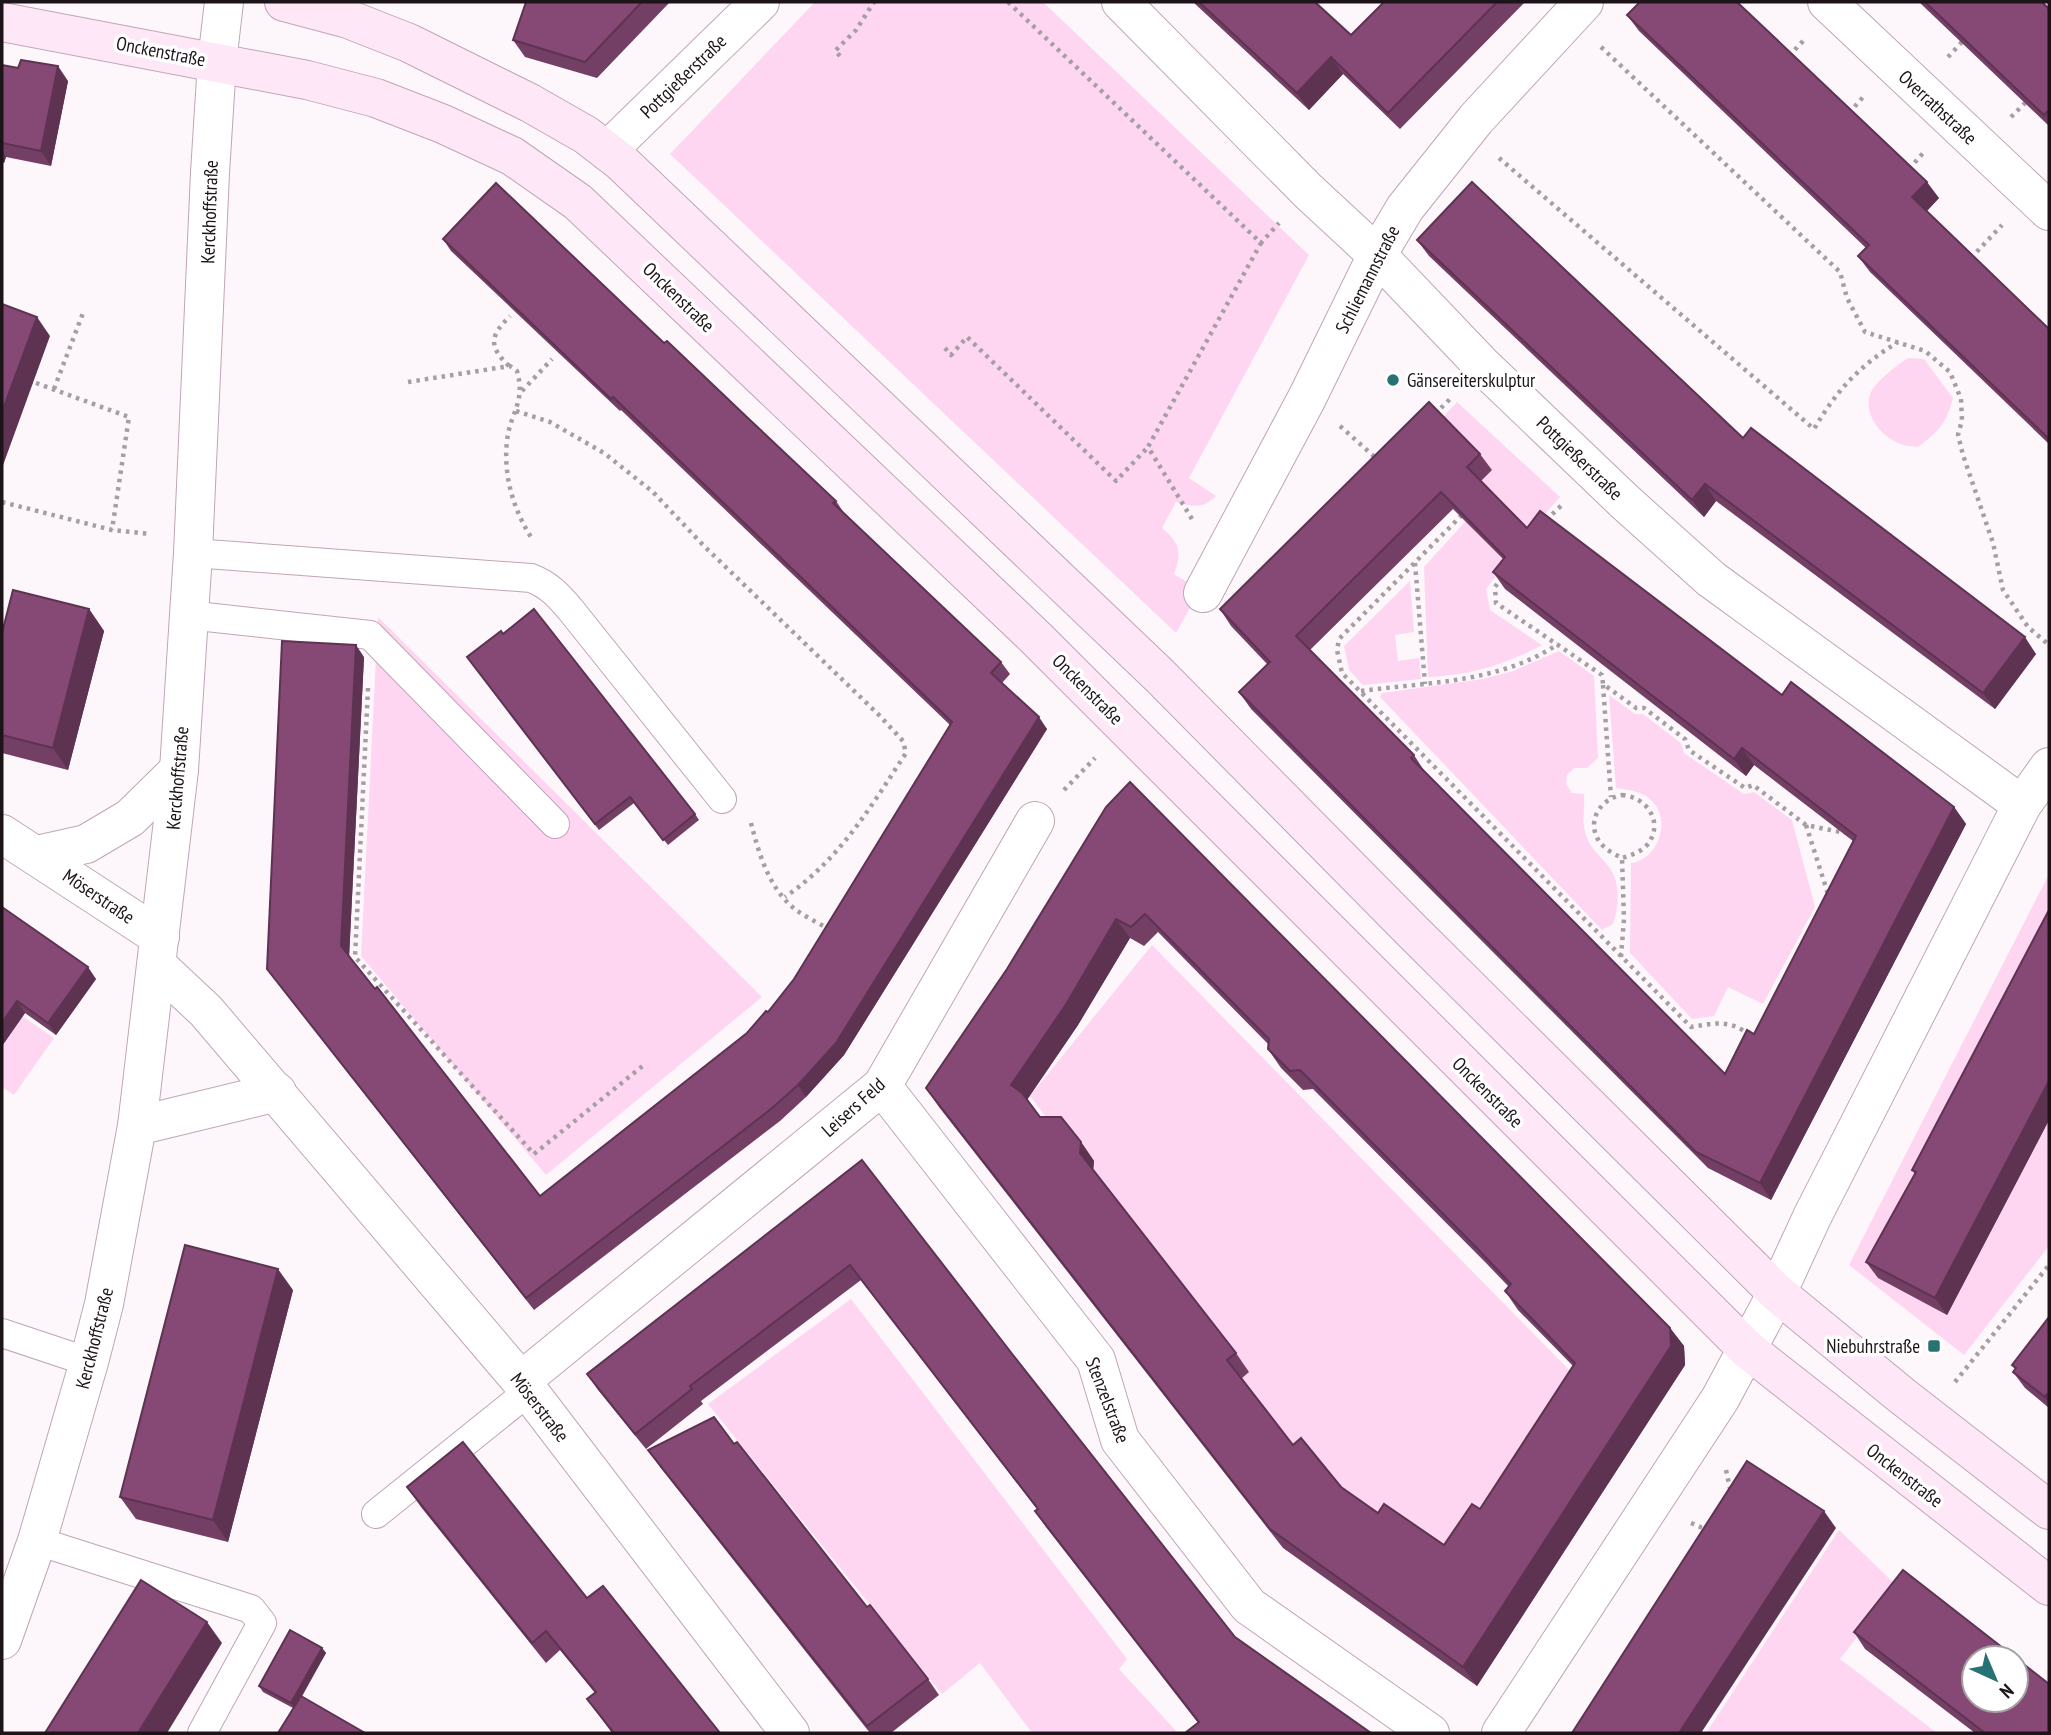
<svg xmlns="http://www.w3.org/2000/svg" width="2051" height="1735" font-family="'PT Sans Narrow',sans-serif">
  <rect width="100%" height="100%" fill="#fdf7fb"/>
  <g fill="#fed6f1">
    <path d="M 815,2 L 1043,2 L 1309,255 L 1189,478 L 1216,496 C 1203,509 1193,507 1176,502 L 1162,528 C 1180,543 1182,552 1174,574 L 1200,590 L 1176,633 L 670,154 Z"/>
    <path d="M 1908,358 L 1924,359 L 1953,398 C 1947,423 1938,432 1918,447 C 1911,446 1902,446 1896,442 C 1877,433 1859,407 1874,387 C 1883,376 1896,366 1908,358 Z"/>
    <polygon points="1457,402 1560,497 1528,533 1491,512 1441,419"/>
    <path d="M 1473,513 L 1474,530 L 1506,563 L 1486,589 L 1490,610 L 1542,645 C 1507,664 1468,676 1428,677 L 1424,567 Z"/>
    <polygon points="1410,581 1414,632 1395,635 1398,661 1419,658 1421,679 1363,685 1349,670 1344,646"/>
    <polygon points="378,617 762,997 546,1175 361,956"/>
    <path d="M 1559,651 L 1594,676 L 1598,758 L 1587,768 L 1574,768 L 1567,775 L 1566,784 L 1572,793 L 1584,794 C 1585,805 1582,823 1585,831 C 1588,847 1600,855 1609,867 C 1621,883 1619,907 1613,924 L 1602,930 L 1380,697 L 1382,693 L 1483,679 L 1513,671 Z"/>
    <path d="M 1609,695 L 1635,714 L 1643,714 L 1681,743 L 1684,753 L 1744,794 L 1754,792 L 1792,820 L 1815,907 L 1763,1004 L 1728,987 L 1714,1016 L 1692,1019 L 1630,953 L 1631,863 C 1658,859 1671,822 1653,802 C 1643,791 1630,790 1616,788 Z"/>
    <polygon points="2049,874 2049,1246 1964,1355 1849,1265"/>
    <polygon points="1152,945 1580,1381 1448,1578 1330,1496 1030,1096"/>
    <polygon points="2,1002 54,1038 14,1095 2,1087"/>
    <polygon points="851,1299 1127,1659 1119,1669 1178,1733 1032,1733 980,1663 942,1694 708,1404"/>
    <polygon points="1839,1530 1897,1586 1840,1659 1937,1733 1706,1733"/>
  </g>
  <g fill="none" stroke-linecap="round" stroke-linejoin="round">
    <g stroke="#c0a5b7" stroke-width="30">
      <g id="lane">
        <path d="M 193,553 L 531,578 C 549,585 558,595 570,609 L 722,799"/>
        <polyline points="188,615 370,635 555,824"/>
        <polyline points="2,1333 89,1362"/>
        <polyline points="376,1514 529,1391"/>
        <polyline points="37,1541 251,1609 262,1623 202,1733"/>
      </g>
    </g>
    <g stroke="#c0a5b7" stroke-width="40">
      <g id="street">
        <polyline points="1121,2 1308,191 1377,255 1483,366 1624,501 1711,579 2022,805"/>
        <polyline points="1827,2 2049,211"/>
        <polyline points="607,151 760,2"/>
        <polyline points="1203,593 1307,398 1377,255 1405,208 1476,119 1584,2"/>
        <polyline points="2,834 160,937"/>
        <polyline points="37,855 86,844 130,818 179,770"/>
        <polyline points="157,965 206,1011 521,1381 790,1733"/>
        <polyline points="882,1086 1096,1360 1120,1440 1249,1606 1430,1733"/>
        <polyline points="137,1126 277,1092"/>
        <polyline points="521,1381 882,1086 1035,821"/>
        <polyline points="2,1640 37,1541 89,1362 104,1304 137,1126 179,770 193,553 210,173 217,62 224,2"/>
        <polyline points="1501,1733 1720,1399 1777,1293 1812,1217 2022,805 2049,767"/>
      </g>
    </g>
    <g stroke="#c0a5b7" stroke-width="40">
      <g id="secondary">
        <polyline points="284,2 348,19 409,43 530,103 586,135 621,162 1160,676 1412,931 1777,1293 1901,1395 2049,1510"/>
        <polyline points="2,22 307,80 376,98 443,124 512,156 578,202 1036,638 1747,1349 2049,1586"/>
      </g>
    </g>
    <g stroke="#a59ea3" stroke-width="4.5" stroke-dasharray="3.5 5" stroke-linecap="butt">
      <polyline points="1008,2 1261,243 1279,223"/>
      <polyline points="1601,47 1840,272 1847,298 1865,332 1925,351 1950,372 1961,399 1962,420 1958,435 1963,455 1993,543 2003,590 2028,627 2049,645"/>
      <polyline points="840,56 835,51 856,30 874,2"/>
      <polyline points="1789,56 1805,39"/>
      <polyline points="1948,57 1962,42"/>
      <polyline points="1849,113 1864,96"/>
      <polyline points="2011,117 2025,103"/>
      <path d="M 1499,158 L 1814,429 C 1837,390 1859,366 1898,342"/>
      <polyline points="1909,169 1924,152"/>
      <polyline points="1971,258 2002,225"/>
      <polyline points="945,348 951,355 967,337 1116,481 1148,447"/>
      <path d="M 509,366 C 488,346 490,336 510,316"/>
      <path d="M 408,382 L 510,366 L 517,371 C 526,403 510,412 507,441 C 503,476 514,512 533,540"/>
      <polyline points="36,383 129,417 112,530"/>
      <polyline points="54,389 83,313"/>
      <polyline points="522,391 552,359"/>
      <path d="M 516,411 L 550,422 L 604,453 L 653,492 L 704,546 L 879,715 L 903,741 L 906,753 C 870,808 840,859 785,897"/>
      <polyline points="1435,414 1453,396"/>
      <polyline points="1340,426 1378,460"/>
      <polyline points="2,502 112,530 151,534"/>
      <path d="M 1462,515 L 1339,639 L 1337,650 L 1342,673 L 1691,1027 C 1716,1023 1730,1019 1751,1036"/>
      <polyline points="1192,519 1148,447 1261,243"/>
      <polyline points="1546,520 1563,504"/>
      <polyline points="1415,563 1425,684"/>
      <polyline points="1502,577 1495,587 1496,603 1602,675 1603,684 1636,708 1644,708 1685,739 1689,750 1745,788 1753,785 1806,825 1845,833"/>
      <polyline points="1603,685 1611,797"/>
      <polyline points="368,688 355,957 534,1154 645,1064"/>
      <path d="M 1361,691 C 1428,682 1500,683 1558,644"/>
      <polyline points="1064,790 1095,758"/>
      <path d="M 1622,795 C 1647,797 1665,823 1647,845 C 1641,852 1631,855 1622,858 C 1614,854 1604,849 1599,841 C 1586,821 1600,799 1622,795 Z"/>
      <path d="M 751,823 C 759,854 769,889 796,910 C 806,917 818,923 829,929"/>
      <polyline points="1806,825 1828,894"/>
      <polyline points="1621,957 1624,919 1622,858"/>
      <polyline points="1955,1382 2049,1265"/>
      <polyline points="1726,1470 1731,1493"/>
      <polyline points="1691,1523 1705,1529 1709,1528"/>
    </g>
    <use href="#lane" stroke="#fff" stroke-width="28"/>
    <use href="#street" stroke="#fff" stroke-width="38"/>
    <use href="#secondary" stroke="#fee8f8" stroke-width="38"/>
  </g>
  <g fill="#733f65" fill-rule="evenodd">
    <polygon points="526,2 670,2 597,78 525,57 513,40"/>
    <polygon points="1193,2 1315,2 1351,35 1384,2 1525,2 1400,129 1343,74 1309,110"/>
    <polygon points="1919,2 2042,2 2049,9 2049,126"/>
    <polygon points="1627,15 1939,198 1927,211 2049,329 2049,444 1870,272 1858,256 1866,248 1639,31"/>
    <polygon points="2,65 68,81 51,166 6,157 4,163 2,163"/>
    <polygon points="443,239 664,343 836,501 844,513 1001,662 1010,674 1002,683 1047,729 844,1055 806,1097 780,1121 534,1310 267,969 364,657 349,957 540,1196 747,1033 768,1012 794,979 950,725 621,410 620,411 451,251"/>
    <polygon points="1417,240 1743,438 2036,654 1995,709 1716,501 1704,517 1429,256"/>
    <path d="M 1480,454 L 1492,470 L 1481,481 L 1527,528 L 1782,695 L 1954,807 L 1966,824 L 1771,1200 L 1708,1168 L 1251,709 L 1239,692 L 1267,664 L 1231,626 L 1220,609 ZM 1453,509 L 1503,559 L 1493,572 L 1505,589 L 1746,776 L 1754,765 L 1853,841 L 1754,1034 L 1725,1074 L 1425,772 L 1414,755 L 1310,650 Z"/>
    <polygon points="89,609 104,631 68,770 2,753 2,633"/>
    <polygon points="503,634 695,814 699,820 668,845 634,803 599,830 467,657"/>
    <path d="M 1106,807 L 1670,1328 L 1684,1346 L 1685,1365 L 1477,1686 L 1283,1548 L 939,1107 L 926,1088 L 1007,969 ZM 1158,932 L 1268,1044 L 1268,1049 L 1281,1068 L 1303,1090 L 1313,1089 L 1487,1264 L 1509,1287 L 1505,1291 L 1518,1310 L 1573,1366 L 1480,1509 L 1444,1545 L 1378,1513 L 1341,1487 L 1293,1445 L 1242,1378 L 1249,1372 L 1236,1353 L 1093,1170 L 1094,1161 L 1081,1142 L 1040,1117 L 1027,1100 L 1078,1025 L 1130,938 L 1144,946 Z"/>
    <polygon points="2,907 96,979 56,1035 25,1013 2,1046"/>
    <polygon points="2049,910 2049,1120 1947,1315 1878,1278 1866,1262 1915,1174 1912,1170"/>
    <polygon points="862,1160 1013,1355 1235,1637 1198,1723 1046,1527 1035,1511 1037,1509 861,1280 701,1401 703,1404 646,1449 598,1390 587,1374"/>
    <polygon points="293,1290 228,1542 136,1519 120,1497"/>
    <polygon points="2049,1317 2049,1408 2025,1388 2013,1372 2015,1369 2012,1365"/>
    <polygon points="734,1444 867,1607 928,1679 939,1695 891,1733 870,1733 660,1467 648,1450"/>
    <polygon points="407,1487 587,1598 720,1733 612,1733 587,1699 595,1693 560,1650 546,1663 421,1507"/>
    <polygon points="1854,1632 2049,1733 1975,1733 1865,1649"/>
    <polygon points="322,1648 326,1653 293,1708 263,1692 259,1686"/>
  </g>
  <g fill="#5e3352">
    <polygon points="1331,57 1343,74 1309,110 1297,93"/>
    <polygon points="58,66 68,81 51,166 41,151"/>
    <polygon points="2,151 6,157 4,163 2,160"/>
    <polygon points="1927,182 1939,198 1924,214 1912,197"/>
    <polygon points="37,317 50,336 2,468 2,412"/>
    <polygon points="1705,484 1716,501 1704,517 1692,500"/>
    <polygon points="89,609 104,631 68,770 53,748"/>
    <polygon points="2025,637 2036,654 1995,709 1983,693"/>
    <polygon points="356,645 364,657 349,958 341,946"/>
    <polygon points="1039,717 1047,729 844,1055 806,1097 798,1085"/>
    <polygon points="1742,748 1754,765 1746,776 1734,759"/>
    <polygon points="1954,807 1966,824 1771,1200 1760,1183"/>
    <polygon points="1116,919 1130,938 1078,1025 1024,1104 1011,1085"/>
    <polygon points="88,967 96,979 56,1035 48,1023"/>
    <polygon points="17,1001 25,1013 2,1046 2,1023"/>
    <polygon points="2049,1081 2049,1120 1947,1315 1935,1298"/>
    <polygon points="1081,1142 1094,1161 1093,1172 1080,1153"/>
    <polygon points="278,1269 293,1290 228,1542 213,1520"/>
    <polygon points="1670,1328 1684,1346 1685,1365 1477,1686 1463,1667"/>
    <polygon points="2047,1394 2049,1396 2049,1403 2045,1397"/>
    <polygon points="1824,1511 1836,1528 1701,1733 1679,1733"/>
    <polygon points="207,1622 222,1643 167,1733 138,1733"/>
    <polygon points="322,1648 326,1653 295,1709 291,1703"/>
  </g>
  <g fill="#864975" stroke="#5e3352" stroke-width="2" fill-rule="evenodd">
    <polygon points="526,2 642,2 585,62 513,40"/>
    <polygon points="1199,2 1315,2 1351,35 1384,2 1497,2 1388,113 1331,57 1297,93"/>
    <polygon points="1640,2 1737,2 1927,182 1912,197 2049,329 2049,439 1858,256 1869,245 1627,15"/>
    <polygon points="1925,2 2042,2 2049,9 2049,110 2044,115"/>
    <polygon points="21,60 58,66 41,151 2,143 2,65 18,68"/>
    <polygon points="1472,182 1743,438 1751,428 2025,637 1983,693 1705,484 1692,500 1417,240"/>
    <polygon points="496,183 664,343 667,341 751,421 836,501 833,503 1001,662 991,673 1039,717 836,1043 798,1085 771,1109 526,1298 267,969 282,641 356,645 341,946 375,989 377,987 540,1196 747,1033 766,1011 768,1012 794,979 952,722 613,397 611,399 443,239"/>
    <polygon points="2,304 37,317 2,412"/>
    <path d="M 1429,402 L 1480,454 L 1467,467 L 1527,528 L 1540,511 L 1782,695 L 1791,682 L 1954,807 L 1760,1183 L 1696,1152 L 1239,692 L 1270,662 L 1220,609 ZM 1441,492 L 1505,557 L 1493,572 L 1734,759 L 1742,748 L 1856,836 L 1754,1034 L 1747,1030 L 1725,1074 L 1411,758 L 1414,755 L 1296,636 Z"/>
    <polygon points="13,590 89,609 53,748 2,735 2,633"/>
    <polygon points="534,609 695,814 663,840 630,797 595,824 467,657 501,631 503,634"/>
    <path d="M 1130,782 L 1670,1328 L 1671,1346 L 1463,1667 L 1270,1529 L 926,1088 L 1007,969 L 1106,807 ZM 1145,914 L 1269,1039 L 1268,1049 L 1290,1071 L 1300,1070 L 1474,1245 L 1511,1284 L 1505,1291 L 1575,1363 L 1480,1509 L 1472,1504 L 1444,1545 L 1384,1504 L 1378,1513 L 1341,1487 L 1301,1438 L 1293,1445 L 1227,1360 L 1236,1353 L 1080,1153 L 1081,1142 L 1061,1117 L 1040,1117 L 1022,1093 L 1011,1085 L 1065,1006 L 1116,919 L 1131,927 Z"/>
    <polygon points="2,907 88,967 48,1023 17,1001 2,1023"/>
    <polygon points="2049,910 2049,1081 1935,1298 1866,1262 1916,1172 1912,1170"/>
    <polygon points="862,1160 1013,1355 1235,1637 1371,1733 1185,1733 1199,1722 1035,1511 1038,1509 850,1265 690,1386 692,1389 635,1434 587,1374"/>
    <polygon points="185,1245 278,1269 213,1520 120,1497"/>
    <polygon points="2049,1317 2049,1395 2047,1394 2045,1397 2013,1372 2016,1368 2012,1365"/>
    <polygon points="714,1417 734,1444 737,1442 867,1607 870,1605 928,1679 867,1726 648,1450"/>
    <polygon points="463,1442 587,1598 603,1586 720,1733 614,1733 587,1699 596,1692 546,1631 532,1643 407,1487"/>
    <polygon points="1747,1461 1824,1511 1679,1733 1572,1733"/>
    <path d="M 1903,1570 L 2049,1684 L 2049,1733 L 1985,1733 L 1854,1632 ZM 1974,1658 L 2016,1658 L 2016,1700 L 1974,1700 Z"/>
    <polygon points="141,1580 207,1622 138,1733 45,1733"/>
    <polygon points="290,1630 322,1648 291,1703 259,1686"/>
    <polygon points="301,1696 365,1733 278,1733"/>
  </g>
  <g fill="#277273" stroke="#fff" stroke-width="2.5">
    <circle cx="1393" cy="380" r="7"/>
    <rect x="1927" y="1339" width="14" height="14" rx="3.5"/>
  </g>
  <g text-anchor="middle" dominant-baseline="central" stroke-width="7" stroke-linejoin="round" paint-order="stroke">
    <g font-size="19" fill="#1d141a" stroke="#fff">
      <text transform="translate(161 51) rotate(11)">Onckenstraße</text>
      <text transform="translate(683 76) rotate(-44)">Pottgießerstraße</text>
      <text transform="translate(1938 107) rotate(43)">Overrathstraße</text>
      <text transform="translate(209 212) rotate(-88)">Kerckhoffstraße</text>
      <text transform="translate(1367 279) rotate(-63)">Schliemannstraße</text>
      <text transform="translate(679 297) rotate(44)">Onckenstraße</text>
      <text transform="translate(1580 458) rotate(44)">Pottgießerstraße</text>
      <text transform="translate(1088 689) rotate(45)">Onckenstraße</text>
      <text transform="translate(177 778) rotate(-85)">Kerckhoffstraße</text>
      <text transform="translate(99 896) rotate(34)">Möserstraße</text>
      <text transform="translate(1488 1092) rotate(45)">Onckenstraße</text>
      <text transform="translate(853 1107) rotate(-42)">Leisers Feld</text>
      <text transform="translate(94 1338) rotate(-76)">Kerckhoffstraße</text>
      <text transform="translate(1108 1400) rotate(69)">Stenzelstraße</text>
      <text transform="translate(540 1407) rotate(52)">Möserstraße</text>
      <text transform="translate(1905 1475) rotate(38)">Onckenstraße</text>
    </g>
    <g font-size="19" fill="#1d141a" stroke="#fff" text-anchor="start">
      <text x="1407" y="380">Gänsereiterskulptur</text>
      <text x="1920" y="1346" text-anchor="end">Niebuhrstraße</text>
    </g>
  </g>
  <rect width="2051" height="1735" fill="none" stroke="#1d141a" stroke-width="7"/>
  <g transform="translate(1995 1679) rotate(136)"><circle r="33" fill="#ffffff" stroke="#a5a1a3" stroke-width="2"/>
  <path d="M0-5L12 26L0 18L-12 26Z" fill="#277273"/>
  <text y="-10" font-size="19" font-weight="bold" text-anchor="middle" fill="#1d141a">N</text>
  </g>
</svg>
